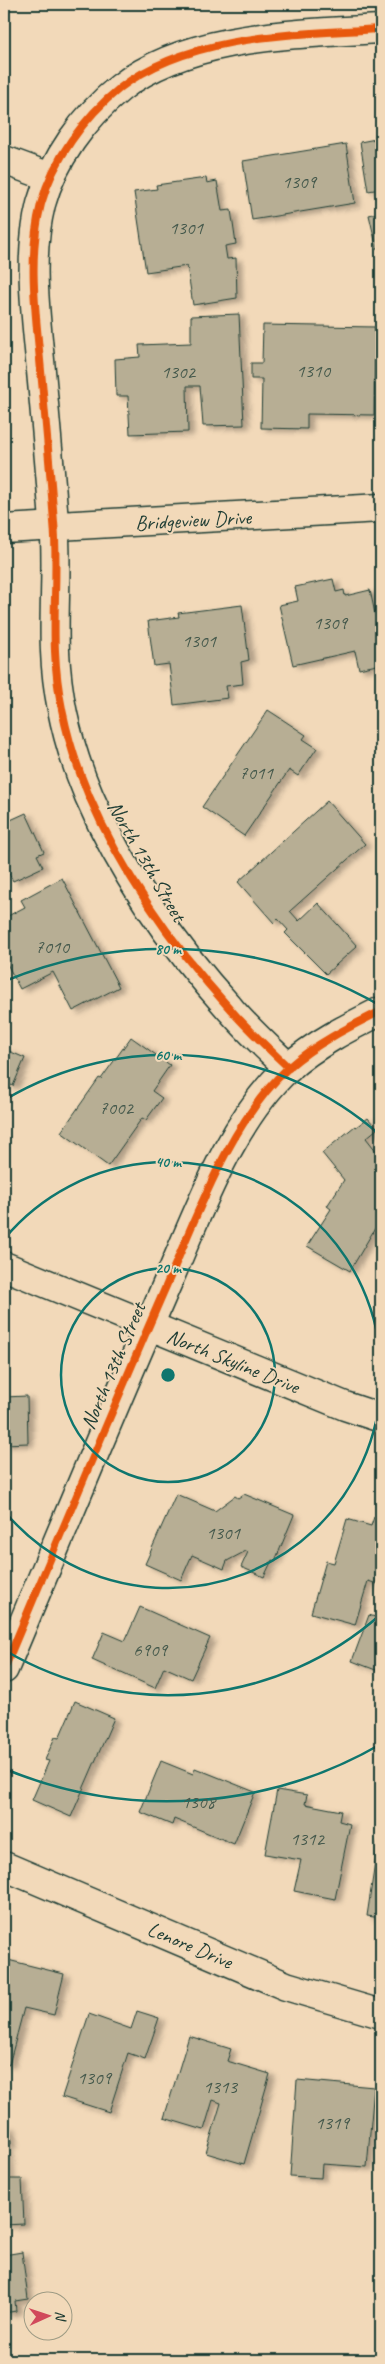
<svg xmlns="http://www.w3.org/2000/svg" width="385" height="2364" font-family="Caveat,sans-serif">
  <defs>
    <filter id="shadow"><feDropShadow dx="5.5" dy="3" stdDeviation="2.5" flood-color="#0004"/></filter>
  </defs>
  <rect width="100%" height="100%" fill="#f2d9b9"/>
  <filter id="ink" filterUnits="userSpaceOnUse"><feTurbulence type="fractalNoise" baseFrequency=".02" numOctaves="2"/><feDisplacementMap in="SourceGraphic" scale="10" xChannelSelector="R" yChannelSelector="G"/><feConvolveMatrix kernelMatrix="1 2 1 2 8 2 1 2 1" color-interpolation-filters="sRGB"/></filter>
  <g filter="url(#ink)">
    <g fill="#b7ae94" stroke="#1f3d34" filter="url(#shadow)">
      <polygon points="381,138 381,189 368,191 360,142"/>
      <polygon points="346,144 355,203 252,220 243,161"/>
      <polygon points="206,178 207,183 217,181 222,211 231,210 236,244 225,246 227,259 236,258 237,298 193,305 187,266 146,272 134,192 157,189 156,185"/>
      <polygon points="381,212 381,248 377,249 369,215"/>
      <polygon points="239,314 244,425 203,426 200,386 187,386 188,432 130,434 128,396 116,396 115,359 140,357 139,345 191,343 191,316"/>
      <polygon points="263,325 375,327 374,415 307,414 307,429 261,428 262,379 251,379 251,363 262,363"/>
      <polygon points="333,579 336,592 344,590 345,596 370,590 381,642 381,664 359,669 355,651 293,665 279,605 298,601 295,587"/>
      <polygon points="242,605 249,660 241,662 243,684 226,686 228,698 174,705 169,664 154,666 148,621 179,617 178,613"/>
      <polygon points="268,710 306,735 303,739 317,748 298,776 289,770 244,836 202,807"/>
      <polygon points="327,801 365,844 290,911 299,921 318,903 357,946 326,974 285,933 288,930 278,919 274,923 238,882"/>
      <polygon points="26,813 44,852 37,855 43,867 13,881 7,870 4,871 4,823"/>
      <polygon points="62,878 119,987 73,1011 53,972 20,989 4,958 9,952 4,943 4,918 25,907 21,900"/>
      <polygon points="131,1037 170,1065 152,1091 162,1098 146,1120 142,1118 108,1166 61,1132 99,1078 101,1079"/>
      <polygon points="4,1049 25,1058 13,1086 4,1082"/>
      <polygon points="368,1118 377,1129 366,1138 381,1157 381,1218 350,1271 307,1246 331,1209 327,1206 344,1180 322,1153 355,1126 356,1127"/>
      <polygon points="27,1396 28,1443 4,1444 4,1397"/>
      <polygon points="176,1494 215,1511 235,1496 238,1498 244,1494 294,1515 275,1561 272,1560 264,1577 241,1567 248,1552 246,1551 227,1561 224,1569 192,1555 181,1580 145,1564"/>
      <polygon points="374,1517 381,1519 381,1585 368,1581 355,1625 311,1613 326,1561 334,1563 347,1519 371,1526"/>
      <polygon points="140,1607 210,1638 191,1679 164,1667 155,1688 92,1660 104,1632 125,1641"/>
      <polygon points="369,1615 381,1619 381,1672 352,1661"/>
      <polygon points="75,1701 114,1718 71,1817 32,1800 49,1761 45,1760 55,1737 59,1738"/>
      <polygon points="161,1761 193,1774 195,1768 255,1792 234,1844 174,1819 172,1825 140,1812"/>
      <polygon points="277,1790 307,1795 305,1804 341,1811 339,1821 350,1824 335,1899 294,1891 301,1860 265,1854"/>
      <polygon points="381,1823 381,1918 367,1916"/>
      <polygon points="4,1959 64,1974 54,2015 24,2008 9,2065 4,2063"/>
      <polygon points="137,2011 159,2018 145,2059 128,2053 109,2112 62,2097 89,2014 131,2029"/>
      <polygon points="189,2036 231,2049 227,2061 270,2074 244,2164 206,2153 221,2103 213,2100 204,2130 164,2118"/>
      <polygon points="297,2080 374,2087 367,2167 322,2164 321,2178 290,2176"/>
      <polygon points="10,2126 11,2144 7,2144 9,2179 22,2179 24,2224 4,2225 4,2127"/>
      <polygon points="22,2252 28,2299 15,2301 16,2311 4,2313 4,2255"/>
    </g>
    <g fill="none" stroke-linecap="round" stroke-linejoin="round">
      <g stroke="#1f3d34" stroke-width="31">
        <g id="minor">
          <polyline points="4,160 50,177"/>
          <polyline points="4,529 381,508"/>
          <path d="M 289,1068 C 269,1049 249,1031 231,1010 C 174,947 123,875 89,796 C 70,751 57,700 55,651 C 53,608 58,565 54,522 C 50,468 45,414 40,360 C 35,308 28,255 41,204 C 53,160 84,117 120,88 C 189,34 298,34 381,29"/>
          <polyline points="4,1266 345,1406 381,1418"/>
          <path d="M 4,1669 C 58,1541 111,1412 167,1284 C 198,1213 230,1122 288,1068 C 315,1044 349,1027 381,1011"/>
          <polyline points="4,1866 286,1986 381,2014"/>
        </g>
      </g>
      <use href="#minor" stroke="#f2d9b9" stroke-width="28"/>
      <g stroke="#f2d9b9" stroke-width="11">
        <g id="cycleway">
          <path d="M 289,1068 C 269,1049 249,1031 231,1010 C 174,947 123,875 89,796 C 70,751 57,700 55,651 C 53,608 58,565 54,522 C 50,468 45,414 40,360 C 35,308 28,255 41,204 C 53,160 84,117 120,88 C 189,34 298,34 381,29"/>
          <path d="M 4,1669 C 58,1541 111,1412 167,1284 C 198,1213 230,1122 288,1068 C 315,1044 349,1027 381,1011"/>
        </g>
      </g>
      <use href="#cycleway" stroke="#e8590c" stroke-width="8"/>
    </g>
  </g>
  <g fill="none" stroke="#0f766e" stroke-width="2.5">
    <circle cx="168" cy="1375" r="107"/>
    <path d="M5 1238A213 213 0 1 1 5 1512"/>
    <path d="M380 1615A320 320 0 0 1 6 1651M6 1099A320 320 0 0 1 380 1135"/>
    <path d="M381 1744A426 426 0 0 1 5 1769M5 981A426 426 0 0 1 381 1006"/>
  </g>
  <g text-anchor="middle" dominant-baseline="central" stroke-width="4" stroke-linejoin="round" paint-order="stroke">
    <g font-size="19" fill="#45594c">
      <text x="299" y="182">1309</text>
      <text x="186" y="228">1301</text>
      <text x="313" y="371">1310</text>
      <text x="178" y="372">1302</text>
      <text x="330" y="623">1309</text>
      <text x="199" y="641">1301</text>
      <text x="256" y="773">7011</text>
      <text x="52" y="947">7010</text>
      <text x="116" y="1108">7002</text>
      <text x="223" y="1533">1301</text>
      <text x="150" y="1650">6909</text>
      <text x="198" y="1802">1308</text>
      <text x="307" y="1839">1312</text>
      <text x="94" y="2078">1309</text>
      <text x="220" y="2087">1313</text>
      <text x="332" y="2123">1319</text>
    </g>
    <g font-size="21" fill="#1f3d34" stroke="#f2d9b9">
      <text transform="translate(193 520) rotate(-3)">Bridgeview Drive</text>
      <text transform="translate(147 861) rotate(60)">North 13th Street</text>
      <text transform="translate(233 1361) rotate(22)">North Skyline Drive</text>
      <text transform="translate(113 1366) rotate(-67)">North 13th Street</text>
      <text transform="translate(190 1945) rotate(23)">Lenore Drive</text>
    </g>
  </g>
  <circle cx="168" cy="1375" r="8" fill="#0f766e" stroke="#f2d9b9" stroke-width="2.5"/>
  <g font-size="15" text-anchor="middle" font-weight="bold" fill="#0f766e" stroke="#f2d9b9" stroke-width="4" stroke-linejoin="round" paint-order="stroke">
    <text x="168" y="954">80 m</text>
    <text x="168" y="1060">60 m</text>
    <text x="168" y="1167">40 m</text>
    <text x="168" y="1273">20 m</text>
  </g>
  <rect width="385" height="2364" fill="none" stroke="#f2d9b9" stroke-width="20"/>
  <rect x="10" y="10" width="365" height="2344" fill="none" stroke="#1f3d34" stroke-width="2" filter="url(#ink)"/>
  <g transform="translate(48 2316) rotate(87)"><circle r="24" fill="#f2d9b9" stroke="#9e9b84"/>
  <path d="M0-4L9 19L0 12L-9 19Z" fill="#d1495b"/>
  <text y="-8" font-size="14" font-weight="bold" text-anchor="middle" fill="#1f3d34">N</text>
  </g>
</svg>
